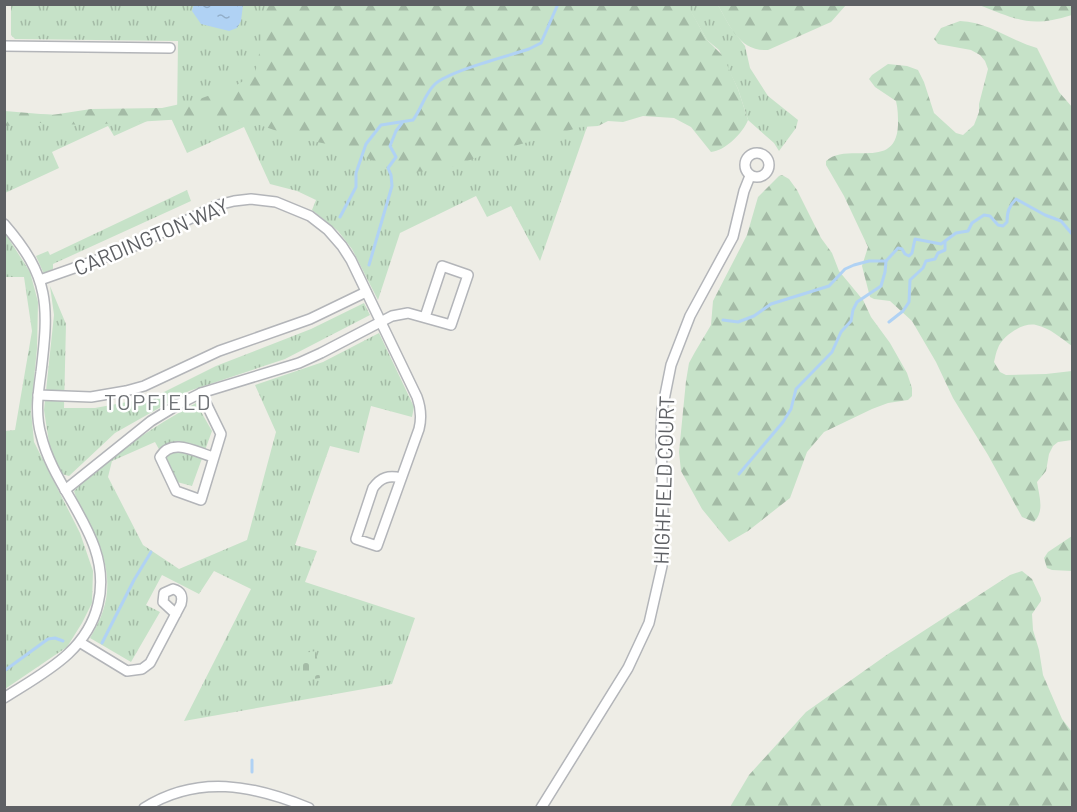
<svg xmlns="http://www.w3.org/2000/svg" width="1077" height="812" font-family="Barlow,sans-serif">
  <defs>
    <pattern id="grass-tufts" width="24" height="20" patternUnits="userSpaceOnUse" patternTransform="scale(1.5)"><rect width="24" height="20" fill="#c6e2c8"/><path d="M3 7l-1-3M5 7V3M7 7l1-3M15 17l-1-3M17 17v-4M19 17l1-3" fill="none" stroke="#a4bba6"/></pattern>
    <pattern id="forest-firs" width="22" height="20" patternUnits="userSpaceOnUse" patternTransform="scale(1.5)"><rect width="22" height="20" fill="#c6e2c8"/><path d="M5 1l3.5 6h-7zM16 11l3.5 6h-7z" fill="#a4bba6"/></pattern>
    <pattern id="cemetery-stones" width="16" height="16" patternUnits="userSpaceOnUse" patternTransform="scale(1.5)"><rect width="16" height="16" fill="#c6e2c8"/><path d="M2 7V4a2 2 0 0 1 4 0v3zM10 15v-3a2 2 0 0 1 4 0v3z" fill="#a4bba6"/></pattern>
    <pattern id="water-ripples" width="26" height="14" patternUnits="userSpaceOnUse" patternTransform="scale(1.5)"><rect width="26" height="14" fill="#b0d2f4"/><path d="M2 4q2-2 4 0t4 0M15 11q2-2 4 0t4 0" fill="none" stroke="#92aec9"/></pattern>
  </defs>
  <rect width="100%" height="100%" fill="#eeede6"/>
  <g fill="url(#grass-tufts)">
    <polygon points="11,4 642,5 609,64 540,261 511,206 487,217 476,196 400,233 378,300 352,249 338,231 312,210 316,200 297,191 270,184 244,127 187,153 171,118 177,118 178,41 15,39 11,35"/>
    <polygon points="687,5 718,5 729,25 745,46 750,68 768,96 798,120 796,128 779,151 774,143 748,120 738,89 719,50 707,40"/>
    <polygon points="5,113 154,118 114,136 108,126 52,152 59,168 5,193"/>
    <polygon points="187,190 191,201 53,264 53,269 44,274 36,256 48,251 50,255"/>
    <polygon points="5,233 30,272 38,302 37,348 31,411 34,442 80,533 93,571 92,603 82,623 67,647 5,689 5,431 15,430 32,331 24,277 5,277"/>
    <polygon points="50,286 66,324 64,408 95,408 154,397 216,366 311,329 364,303 370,315 285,359 189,391 115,433 69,476 62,474 50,449 44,410 54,315"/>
    <path d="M 379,333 L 414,407 L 412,417 L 371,406 L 359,453 L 330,446 L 295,545 L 317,551 L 305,582 L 415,618 L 392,684 L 184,721 L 251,589 L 214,571 L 199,594 L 162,575 L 146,605 L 160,612 L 131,662 L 90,638 C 112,603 112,574 96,537 C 89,521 79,508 74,491 C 109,455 153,427 196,403 L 212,431 L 192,486 L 177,482 L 155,442 L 112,461 L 108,477 L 143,545 L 179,569 L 247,540 L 276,432 L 255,385 L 323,362 Z"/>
  </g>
  <g fill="url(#forest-firs)">
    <path d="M 687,4 L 707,40 L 723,56 L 738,89 L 748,120 C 743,133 725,151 711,152 L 691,127 L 674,118 L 643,116 L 623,122 L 608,121 L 598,126 L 581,127 L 483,155 L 452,167 L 431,171 L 410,172 L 389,169 L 347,148 L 297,138 L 251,122 L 185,119 L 86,125 L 40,123 L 5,126 L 5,111 L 52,115 L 91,109 L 162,108 L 194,101 L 235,86 L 255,74 L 261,44 L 265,5 Z"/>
    <path d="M 718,5 L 846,5 L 831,22 L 768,50 C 740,52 729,25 718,5 Z"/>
    <path d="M 979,5 L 1072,5 L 1072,15 C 1030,28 1018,20 979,5 Z"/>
    <path d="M 960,21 C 989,22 1011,41 1037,48 L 1059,92 L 1072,107 L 1072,346 C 1061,338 1050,328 1036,325 C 1023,322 1002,336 998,348 C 996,352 995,358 994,362 L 1000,372 L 1006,375 L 1046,374 L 1072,371 L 1072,440 L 1058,442 L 1053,446 L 1049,454 L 1046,471 L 1037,482 C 1039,496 1045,511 1034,522 L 1022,517 L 988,455 L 953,398 L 936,362 L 912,321 L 890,301 L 874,299 L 870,297 L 862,266 L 868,247 L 844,196 L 826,165 L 826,161 C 847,141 896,172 898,125 C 898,117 898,109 896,101 L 875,87 L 869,79 L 872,75 L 888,64 L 907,66 L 918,70 L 924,82 L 934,113 L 956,133 L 963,135 L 974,125 L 979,112 L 979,104 L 988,69 L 985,61 L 980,55 L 971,50 L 938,44 L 934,39 L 941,28 Z"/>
    <polygon points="782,175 789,179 797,190 821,238 832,253 839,271 863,300 871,317 890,343 907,373 912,388 912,396 908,400 888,403 872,409 824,432 807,452 790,498 748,531 729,542 702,509 681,471 679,452 686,381 689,363 695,352 711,325 713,301 747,235 758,197 779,176"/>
    <polygon points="1072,536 1072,571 1052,570 1047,568 1044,558 1048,552"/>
    <polygon points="1022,571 1032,579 1041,598 1041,601 1032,614 1033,630 1039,650 1043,675 1062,719 1072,732 1072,807 730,807 749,775 806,712 888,654 1010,575"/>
  </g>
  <polygon fill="url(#cemetery-stones)" points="316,651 320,678 301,681 298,654"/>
  <polygon fill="url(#water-ripples)" points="194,4 243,5 241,21 237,28 229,31 201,24 192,11"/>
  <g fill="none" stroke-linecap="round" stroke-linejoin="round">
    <g stroke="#b0d2f4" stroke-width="3">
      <path d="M 340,217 L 356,187 L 356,173 L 366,144 L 381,125 L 413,120 C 422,108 424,95 435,84 C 449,71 508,56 529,49 L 541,43 L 558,4"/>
      <polyline points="369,265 392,186 391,175 388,168 396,157 390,146 396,131 402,123"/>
      <path d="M 723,320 L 738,322 L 754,316 L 771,304 L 829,286 L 845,269 L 854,265 L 869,261 L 886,261 L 898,248 L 902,249 L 905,254 L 909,256 L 912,253 L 915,239 L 941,244 L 956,233 L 968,231 L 972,223 L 984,215 L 990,216 L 998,225 L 1003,226 L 1007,222 C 1007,212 1009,206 1016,199 L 1045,215 L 1061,221 L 1072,234"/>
      <polyline points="889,322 903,311 909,302 910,280 923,268 926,261 935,259 938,253 945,250 945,242"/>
      <polyline points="739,474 783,422 791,409 796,389 832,352 841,332 851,321 853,310 857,302 881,286 885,272 886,261"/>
      <polyline points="102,643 134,580 151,552"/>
      <polyline points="4,671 48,639 55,638 63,641"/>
      <polyline points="252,772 252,760"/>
    </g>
    <g stroke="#b3b5b9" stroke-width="12">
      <g id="street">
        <polyline points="4,46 170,48"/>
        <circle cx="757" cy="165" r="12"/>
        <path d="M 4,224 C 50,277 49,305 41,372 C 38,393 35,414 41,435 C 55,494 114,539 98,604 C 87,652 43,673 4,698"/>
        <path d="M 40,280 L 128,249 L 218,205 L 234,201 L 251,199 L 276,202 L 310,216 L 328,230 L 342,246 L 351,260 L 417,397 C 421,408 422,417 419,429 L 377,546 L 356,539 L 373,488 C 381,477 389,475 401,478"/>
        <path d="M 201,393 L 221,434 L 201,500 L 176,491 L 160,457 C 172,437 196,452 213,457"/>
        <polyline points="38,395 91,397 126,391 144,386 219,351 310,319 366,292"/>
        <polyline points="65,490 151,421 179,404 201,393 299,363 321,353 392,316 408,313 451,325 468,275 442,266 425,317"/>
        <path d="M 81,643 L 127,671 L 142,669 L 150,663 L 181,604 C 183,596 181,591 173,589 L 164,593 L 163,602 L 176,614"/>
        <path d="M 144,808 C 198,774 253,785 309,808"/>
        <polyline points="541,808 628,668 649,623 662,566 663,515 661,434 662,410 671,365 690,316 733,237 744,191 750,176"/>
      </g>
    </g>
    <use href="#street" stroke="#fff" stroke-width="9"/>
  </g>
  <g text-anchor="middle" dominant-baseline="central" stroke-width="5" stroke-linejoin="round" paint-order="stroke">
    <g font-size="21" fill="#5e6064" stroke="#fff">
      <text transform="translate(151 236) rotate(-23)">CARDINGTON WAY</text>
      <text transform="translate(663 480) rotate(-88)">HIGHFIELD COURT</text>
    </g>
    <g font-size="22" letter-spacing="1.5" fill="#6f7276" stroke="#fff">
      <text x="158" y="401">TOPFIELD</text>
    </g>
  </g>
  <rect width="1077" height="812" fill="none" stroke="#5e6064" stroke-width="12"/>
</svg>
